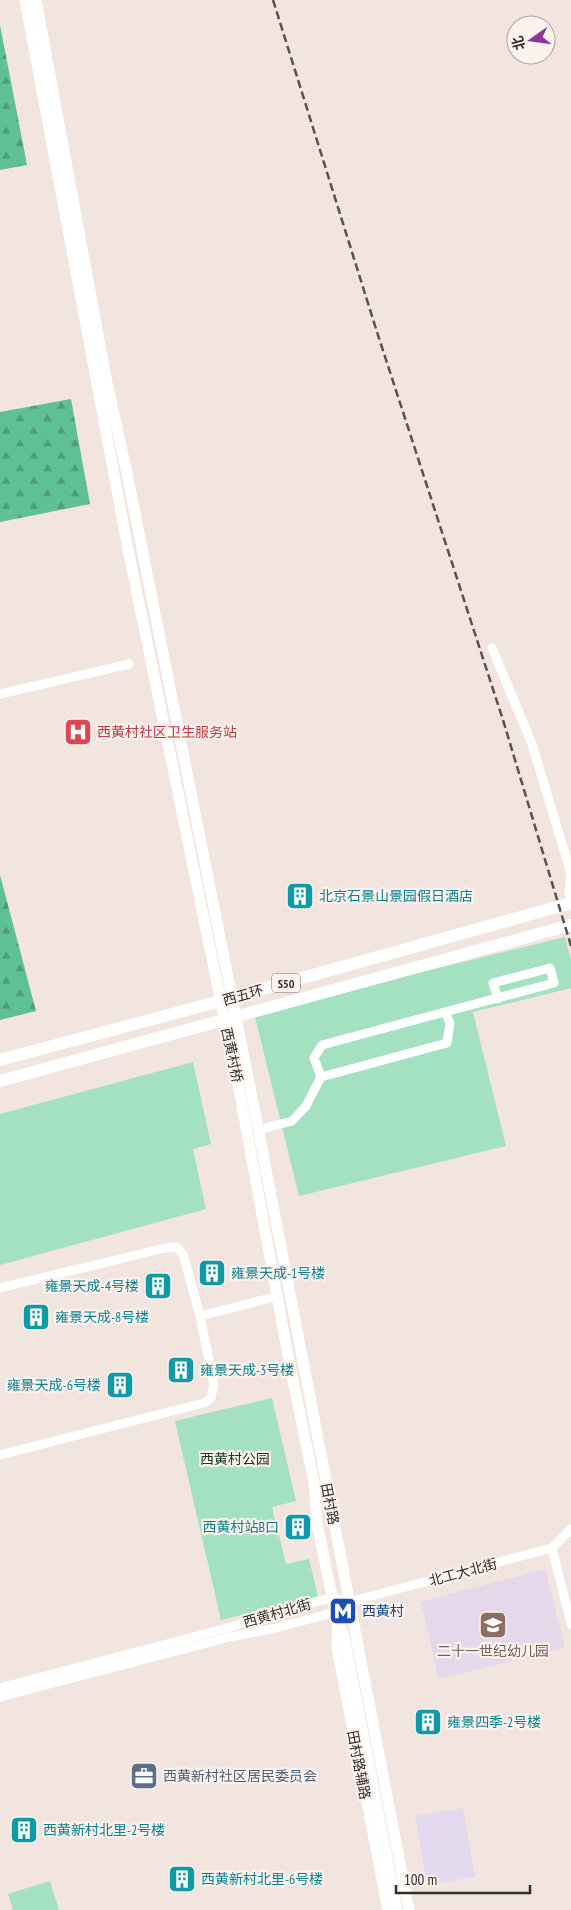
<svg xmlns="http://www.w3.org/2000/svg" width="571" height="1910" font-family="'PT Sans Narrow','Noto Sans SC',sans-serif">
  <defs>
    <pattern id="forest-firs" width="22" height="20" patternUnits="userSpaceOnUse" patternTransform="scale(1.25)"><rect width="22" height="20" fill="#5fc193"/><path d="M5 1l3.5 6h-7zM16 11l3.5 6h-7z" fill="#4f9d78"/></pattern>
  </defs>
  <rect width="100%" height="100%" fill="#f2e4de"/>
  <polygon fill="#e5d8eb" points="545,1569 565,1648 439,1679 421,1602"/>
  <polygon fill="#e2d9ee" points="463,1808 475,1877 427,1885 415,1816"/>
  <g fill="url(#forest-firs)">
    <polygon points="0,25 27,165 0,170"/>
    <polygon points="71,399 90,504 0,522 0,412"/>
    <polygon points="0,875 36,1011 0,1020"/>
  </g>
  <g fill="#a4e1c0">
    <polygon points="565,937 571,960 571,988 473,1012 506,1146 299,1196 254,1013"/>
    <polygon points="193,1062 211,1144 193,1149 206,1209 0,1265 0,1114"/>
    <polygon points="272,1398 296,1501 272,1507 286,1564 309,1559 318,1597 221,1620 175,1421"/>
    <polygon points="50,1881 59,1910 13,1910 8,1894"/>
  </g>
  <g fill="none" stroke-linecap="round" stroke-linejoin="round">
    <g stroke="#fff" stroke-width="9">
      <polyline points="492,648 532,744 570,870"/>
      <polyline points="0,694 129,664"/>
      <polyline points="571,870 569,892 571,897"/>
      <polyline points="445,1012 554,983 550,968 493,983 498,999"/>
      <polyline points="258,1130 292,1121 306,1106 321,1077 447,1043 450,1023 445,1012 322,1045 314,1058 321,1077"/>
      <polyline points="0,1288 165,1248 176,1247 183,1254 200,1316 214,1384 211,1398 204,1403 0,1455"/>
      <polyline points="200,1316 278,1296"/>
      <polyline points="552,1548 571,1624"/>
      <polyline points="337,1623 336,1648 387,1910"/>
      <polyline points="0,1688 220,1630 318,1601 334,1598 349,1602"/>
      <polyline points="0,1697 230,1637 276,1628 336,1612 349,1602 552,1548 571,1529"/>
    </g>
    <g stroke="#fff" stroke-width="11">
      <polyline points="25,0 128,549 241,1100 290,1366 314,1482 317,1524 337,1620 344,1636 397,1910"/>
      <polyline points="36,0 107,383 125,464 252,1097 409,1910"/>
    </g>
    <g stroke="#fff" stroke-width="12">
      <polyline points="0,1060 202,1006 571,903"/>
      <polyline points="0,1081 571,925"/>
    </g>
    <polyline stroke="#58514e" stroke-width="2.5" stroke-dasharray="8 4" stroke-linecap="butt" points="273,0 377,332 503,720 571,946"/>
  </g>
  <defs>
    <g id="hospital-square" transform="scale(1.4375)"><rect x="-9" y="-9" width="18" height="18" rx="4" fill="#e0444e" stroke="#fdf2ed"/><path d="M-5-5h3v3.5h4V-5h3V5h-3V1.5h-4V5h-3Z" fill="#fff"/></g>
    <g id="building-square" transform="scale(1.4375)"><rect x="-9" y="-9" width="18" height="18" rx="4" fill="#0f9aa8" stroke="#fdf2ed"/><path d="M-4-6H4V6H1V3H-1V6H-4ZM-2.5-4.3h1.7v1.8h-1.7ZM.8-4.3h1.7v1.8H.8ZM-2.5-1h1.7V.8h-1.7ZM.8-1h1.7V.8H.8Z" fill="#fff"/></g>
    <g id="metro-square" transform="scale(1.4375)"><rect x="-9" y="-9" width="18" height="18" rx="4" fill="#1a4fb4" stroke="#fdf2ed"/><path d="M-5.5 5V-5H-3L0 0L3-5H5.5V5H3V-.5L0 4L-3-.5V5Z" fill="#fff"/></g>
    <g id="school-square" transform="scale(1.4375)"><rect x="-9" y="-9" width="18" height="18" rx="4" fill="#8d6e63" stroke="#fdf2ed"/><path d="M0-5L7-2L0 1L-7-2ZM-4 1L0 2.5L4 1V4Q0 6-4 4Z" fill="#fff"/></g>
    <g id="office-square" transform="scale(1.4375)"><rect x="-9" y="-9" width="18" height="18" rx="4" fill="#5c6f8a" stroke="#fdf2ed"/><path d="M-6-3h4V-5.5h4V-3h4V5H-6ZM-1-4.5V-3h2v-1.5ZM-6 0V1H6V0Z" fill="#fff"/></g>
  </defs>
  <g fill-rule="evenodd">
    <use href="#hospital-square" x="78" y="732"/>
    <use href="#building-square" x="300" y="896"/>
    <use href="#building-square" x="212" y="1273"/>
    <use href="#building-square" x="158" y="1286"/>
    <use href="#building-square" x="36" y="1317"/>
    <use href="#building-square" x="181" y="1370"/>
    <use href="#building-square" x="120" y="1385"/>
    <use href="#building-square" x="298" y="1527"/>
    <use href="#metro-square" x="343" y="1611"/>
    <use href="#school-square" x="493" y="1625"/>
    <use href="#building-square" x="428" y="1722"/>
    <use href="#office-square" x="144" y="1776"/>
    <use href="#building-square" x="24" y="1830"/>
    <use href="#building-square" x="182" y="1879"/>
  </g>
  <g text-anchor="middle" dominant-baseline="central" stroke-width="4.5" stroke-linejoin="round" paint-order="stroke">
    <rect fill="#fdf2ed" stroke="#6f6764" stroke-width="1" x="272" y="973.5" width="28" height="19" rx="4"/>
    <g font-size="12" font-weight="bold" fill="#322c2a">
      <text x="286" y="983">S50</text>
    </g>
    <g font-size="14" fill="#be3a42" stroke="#fdf2ed" text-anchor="start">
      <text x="97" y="732">西黄村社区卫生服务站</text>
    </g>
    <g font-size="14" fill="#0d838f" stroke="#fdf2ed" text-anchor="start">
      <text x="319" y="896">北京石景山景园假日酒店</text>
      <text x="231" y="1273">雍景天成-1号楼</text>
      <text x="139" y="1286" text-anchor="end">雍景天成-4号楼</text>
      <text x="55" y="1317">雍景天成-8号楼</text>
      <text x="200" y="1370">雍景天成-3号楼</text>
      <text x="101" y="1385" text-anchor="end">雍景天成-6号楼</text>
      <text x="279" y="1527" text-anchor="end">西黄村站B口</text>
      <text x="447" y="1722">雍景四季-2号楼</text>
      <text x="43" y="1830">西黄新村北里-2号楼</text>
      <text x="201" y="1879">西黄新村北里-6号楼</text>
    </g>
    <g font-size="14" fill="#322c2a" stroke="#fdf2ed">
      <text transform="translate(243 995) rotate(-16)">西五环</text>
      <text transform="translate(232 1055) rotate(78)">西黄村桥</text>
      <text transform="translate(330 1504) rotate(79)">田村路</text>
      <text transform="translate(463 1572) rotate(-15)">北工大北街</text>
      <text transform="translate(277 1613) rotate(-16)">西黄村北街</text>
      <text transform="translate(359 1765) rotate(79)">田村路辅路</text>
    </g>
    <g font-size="14" fill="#0d3926" stroke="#fdf2ed">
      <text x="235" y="1459">西黄村公园</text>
    </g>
    <g font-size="14" fill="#164399" stroke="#fdf2ed" text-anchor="start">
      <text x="362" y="1611">西黄村</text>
    </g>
    <g font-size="14" fill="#785e54" stroke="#fdf2ed">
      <text x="493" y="1651">二十一世纪幼儿园</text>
    </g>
    <g font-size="14" fill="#4e5e75" stroke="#fdf2ed" text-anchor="start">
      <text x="163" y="1776">西黄新村社区居民委员会</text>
    </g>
  </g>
  <g transform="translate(531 40) rotate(256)"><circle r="24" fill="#fdf2ed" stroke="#aca39f"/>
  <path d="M0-4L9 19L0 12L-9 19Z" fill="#90339e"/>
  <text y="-8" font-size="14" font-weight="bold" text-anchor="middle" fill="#322c2a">北</text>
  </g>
  <path d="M396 1885v8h134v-8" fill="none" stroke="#322c2a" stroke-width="2.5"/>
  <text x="404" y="1885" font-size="15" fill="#322c2a" stroke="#fdf2ed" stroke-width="4" paint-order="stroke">100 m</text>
</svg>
